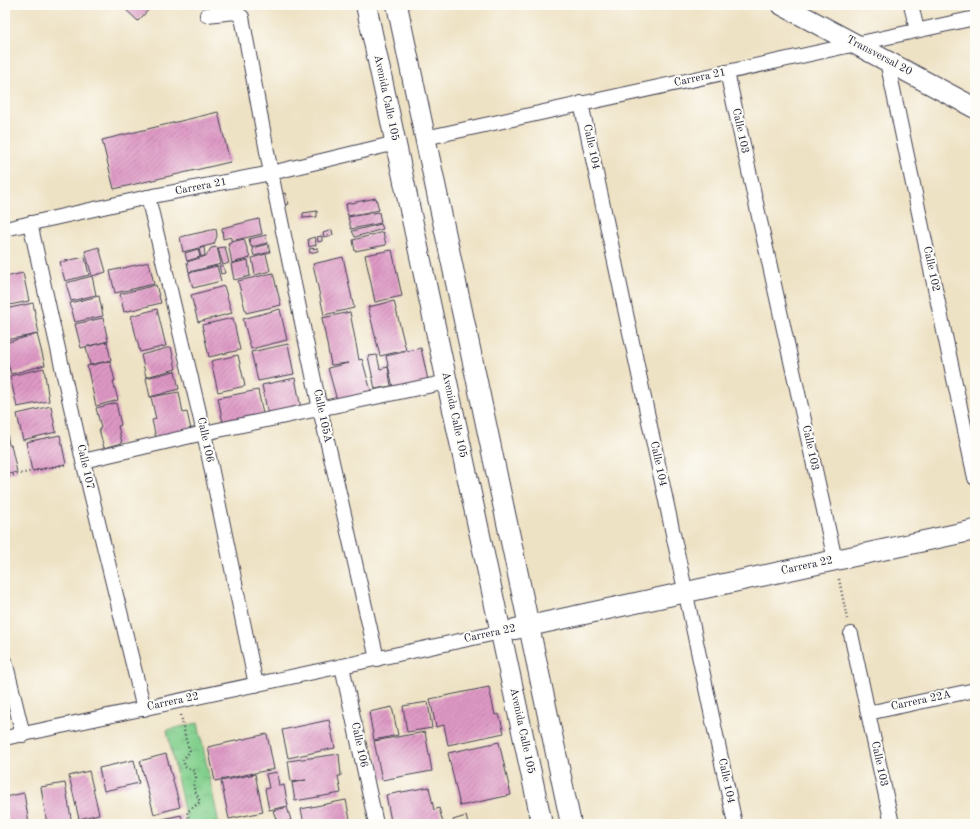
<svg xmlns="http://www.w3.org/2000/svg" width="980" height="829" font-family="'Old Standard TT',serif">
  <defs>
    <pattern id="park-crowns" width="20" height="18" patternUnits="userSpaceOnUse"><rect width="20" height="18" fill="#83d08e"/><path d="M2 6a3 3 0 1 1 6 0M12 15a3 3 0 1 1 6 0" fill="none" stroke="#71b27b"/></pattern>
    <pattern id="building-hatch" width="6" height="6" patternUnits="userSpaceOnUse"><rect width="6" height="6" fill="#de99c5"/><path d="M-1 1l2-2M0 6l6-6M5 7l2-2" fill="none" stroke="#b47ca1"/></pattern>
  </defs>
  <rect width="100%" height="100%" fill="#fdfcf7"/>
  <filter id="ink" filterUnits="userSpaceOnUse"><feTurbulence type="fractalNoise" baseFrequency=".025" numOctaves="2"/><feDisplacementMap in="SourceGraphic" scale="8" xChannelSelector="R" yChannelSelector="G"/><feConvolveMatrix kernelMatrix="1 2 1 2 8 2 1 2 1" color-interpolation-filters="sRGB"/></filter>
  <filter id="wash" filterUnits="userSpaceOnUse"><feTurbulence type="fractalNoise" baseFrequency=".012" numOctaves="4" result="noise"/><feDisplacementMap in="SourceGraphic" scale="16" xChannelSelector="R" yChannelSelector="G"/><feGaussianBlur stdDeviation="0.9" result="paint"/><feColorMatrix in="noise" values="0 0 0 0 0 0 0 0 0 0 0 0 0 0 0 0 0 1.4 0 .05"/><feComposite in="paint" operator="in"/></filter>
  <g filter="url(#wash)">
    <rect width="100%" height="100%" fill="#eee2c4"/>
    <polygon fill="url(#park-crowns)" stroke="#527964" points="198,723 219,824 187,824 167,730"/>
    <g id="blocks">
      <g fill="url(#building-hatch)">
        <polygon points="121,5 153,5 138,21"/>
        <polygon points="218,112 230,162 114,189 102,140"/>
        <polygon points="285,193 289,204 280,206 278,195"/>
        <polygon points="376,198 379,210 348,216 346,204"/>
        <polygon points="317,211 317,217 303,218 303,213"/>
        <polygon points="379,212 381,223 351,229 348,217"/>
        <polygon points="259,219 262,234 231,241 231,237 223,239 222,228"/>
        <polygon points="381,224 383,229 355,237 352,231"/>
        <polygon points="216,229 217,236 214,244 183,252 180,237"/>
        <polygon points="332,230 333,235 324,237 323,233"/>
        <polygon points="383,232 386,245 355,251 353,240"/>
        <polygon points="266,235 267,243 251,247 249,239"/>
        <polygon points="322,236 322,241 318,242 317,237"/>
        <polygon points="315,237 316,245 309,247 308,239"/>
        <polygon points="244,239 250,258 232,263 228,243"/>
        <polygon points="268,244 270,252 254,256 252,248"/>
        <polygon points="99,247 106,272 92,276 85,251"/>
        <polygon points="204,247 205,255 201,257 199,249"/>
        <polygon points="217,247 221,264 189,272 187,262 206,256 211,248"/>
        <polygon points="225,247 229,263 223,265 218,248"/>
        <polygon points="318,248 318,251 310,253 309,249"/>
        <polygon points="198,249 200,257 187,261 185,253"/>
        <polygon points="392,250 402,296 375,302 365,255"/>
        <polygon points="266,254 270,271 255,275 252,258"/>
        <polygon points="85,257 89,275 65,281 60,262"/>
        <polygon points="343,257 354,308 324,315 313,264"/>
        <polygon points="248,260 250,276 234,280 231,264"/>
        <polygon points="149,262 154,284 115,293 110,271"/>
        <polygon points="217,266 221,281 193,288 189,273"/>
        <polygon points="219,266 223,266 225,273 221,274"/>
        <polygon points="23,273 29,301 5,306 5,277"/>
        <polygon points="273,273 281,305 246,313 238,281"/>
        <polygon points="92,276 96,295 71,301 66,283"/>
        <polygon points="156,285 161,303 124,312 120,294"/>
        <polygon points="224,286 232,313 198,322 191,295"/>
        <polygon points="99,296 103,316 75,322 70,303"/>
        <polygon points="394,301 406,350 380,356 368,307"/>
        <polygon points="33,303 39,334 5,340 5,309"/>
        <polygon points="157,309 166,346 140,352 131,316"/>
        <polygon points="280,309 287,340 251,349 243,319"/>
        <polygon points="350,312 359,360 362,359 372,395 338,404 328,368 348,363 331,365 322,318"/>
        <polygon points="103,318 108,341 81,348 75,324"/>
        <polygon points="233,318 240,350 209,357 202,325"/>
        <polygon points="37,334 45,365 11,374 5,353 5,343"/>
        <polygon points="107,342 111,360 90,365 86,347"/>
        <polygon points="288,344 294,374 258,381 251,352"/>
        <polygon points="171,347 176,369 146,377 141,355"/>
        <polygon points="421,348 429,385 394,392 386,356"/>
        <polygon points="238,355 245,386 218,392 211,361"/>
        <polygon points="377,355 380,369 388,367 391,386 375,389 368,356"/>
        <polygon points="110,361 115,381 113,381 118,400 96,406 87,366"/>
        <polygon points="44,368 49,401 17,407 10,376"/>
        <polygon points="175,371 179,389 150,397 146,378"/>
        <polygon points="295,378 301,408 268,415 262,385"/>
        <polygon points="258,390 264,419 224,428 218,398"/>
        <polygon points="179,392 183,413 187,412 191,430 156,438 152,420 156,419 151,397"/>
        <polygon points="116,403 121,425 118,426 122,443 104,448 99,429 101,428 96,408"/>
        <polygon points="51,406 56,432 23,440 17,414"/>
        <polygon points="5,426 6,426 9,445 11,445 17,472 5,475"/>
        <polygon points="60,435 66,464 32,471 26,442"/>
        <polygon points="489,687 495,715 499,714 504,733 448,745 444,725 436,727 430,699"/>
        <polygon points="428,702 432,728 407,732 403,706"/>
        <polygon points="392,707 398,735 374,740 369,712"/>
        <polygon points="329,720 335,748 288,758 282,730"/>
        <polygon points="425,732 432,771 382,780 374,741"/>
        <polygon points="267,734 274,769 215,781 208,747"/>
        <polygon points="499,742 511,795 460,806 448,753"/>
        <polygon points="166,754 180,807 154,814 140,761"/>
        <polygon points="339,754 341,776 338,776 341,793 295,801 292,783 306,780 291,782 288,761"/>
        <polygon points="134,760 139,783 104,791 99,768"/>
        <polygon points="89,771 99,814 79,819 69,776"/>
        <polygon points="277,772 279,786 284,785 288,806 269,810 265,789 269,788 266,774"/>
        <polygon points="255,774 263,812 229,819 221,781"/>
        <polygon points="65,783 72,824 47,824 41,787"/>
        <polygon points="429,787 434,810 439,808 443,823 402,824 401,820 391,821 386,795"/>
        <polygon points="24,793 29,824 9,824 5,804 5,797"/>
        <polygon points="346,800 351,824 304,824 301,809"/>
        <polygon points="287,807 291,820 278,824 273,811"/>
        <polygon points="181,815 183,824 145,824 145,823"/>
        <polygon points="466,816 468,824 454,824 453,820"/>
      </g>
    </g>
  </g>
  <g filter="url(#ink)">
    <use href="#blocks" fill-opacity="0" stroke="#413f50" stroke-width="1"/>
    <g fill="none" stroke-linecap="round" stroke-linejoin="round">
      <g stroke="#413f50" stroke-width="16">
        <g id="street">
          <polyline points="911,5 917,30"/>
          <polyline points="207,15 235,12 242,17 271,173 320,409 377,659"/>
          <polyline points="887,61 975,478"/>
          <polyline points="727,72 835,560"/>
          <polyline points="581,103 735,824"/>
          <polyline points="425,138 975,18"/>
          <polyline points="148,197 204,433 256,685"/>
          <polyline points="30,223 83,461 144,709"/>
          <polyline points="5,229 148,197 271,173 396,143"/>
          <polyline points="83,461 204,433 447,382"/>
          <polyline points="851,634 892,824"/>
          <polyline points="5,661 23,735"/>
          <polyline points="342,666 376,824"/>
          <polyline points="868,713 975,690"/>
          <polyline points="5,738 501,632"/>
        </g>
      </g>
      <g stroke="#413f50" stroke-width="22">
        <g id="secondary">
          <polyline points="366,5 542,824"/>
          <polyline points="397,5 571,824"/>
          <polyline points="782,5 975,108"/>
          <polyline points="515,629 975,530"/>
        </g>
      </g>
      <g stroke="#413f50" stroke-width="2.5" stroke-dasharray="1 3" stroke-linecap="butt">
        <polyline points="5,477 67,464"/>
        <polyline points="839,579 847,619"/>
        <polyline points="181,715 186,740 190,751 183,760 185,767 194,771 196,777 193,786 200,802 187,812 190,824"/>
      </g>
      <use href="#street" stroke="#fff" stroke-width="14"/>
      <use href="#secondary" stroke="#fff" stroke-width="20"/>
    </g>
  </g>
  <g text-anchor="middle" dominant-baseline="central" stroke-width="4" stroke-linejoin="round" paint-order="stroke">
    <g font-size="11" fill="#22223b" stroke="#fdfcf7">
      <text transform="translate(879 56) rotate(28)">Transversal 20</text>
      <text transform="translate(700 78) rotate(-12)">Carrera 21</text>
      <text transform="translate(386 98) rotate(78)">Avenida Calle 105</text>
      <text transform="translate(740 131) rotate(78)">Calle 103</text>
      <text transform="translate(591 147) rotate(78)">Calle 104</text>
      <text transform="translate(201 187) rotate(-11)">Carrera 21</text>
      <text transform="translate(931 269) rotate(78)">Calle 102</text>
      <text transform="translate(454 415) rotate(78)">Avenida Calle 105</text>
      <text transform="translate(322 416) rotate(78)">Calle 105A</text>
      <text transform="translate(205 440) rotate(78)">Calle 106</text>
      <text transform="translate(810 448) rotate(78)">Calle 103</text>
      <text transform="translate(658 464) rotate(78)">Calle 104</text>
      <text transform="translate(85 467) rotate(77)">Calle 107</text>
      <text transform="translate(807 566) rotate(-12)">Carrera 22</text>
      <text transform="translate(490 634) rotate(-12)">Carrera 22</text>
      <text transform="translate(921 701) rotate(-12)">Carrera 22A</text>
      <text transform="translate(173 702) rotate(-12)">Carrera 22</text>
      <text transform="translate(522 731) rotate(78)">Avenida Calle 105</text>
      <text transform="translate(359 745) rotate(78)">Calle 106</text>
      <text transform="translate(879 764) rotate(78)">Calle 103</text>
      <text transform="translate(726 781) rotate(78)">Calle 104</text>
    </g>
  </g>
  <rect width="980" height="829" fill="none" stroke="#fdfcf7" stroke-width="20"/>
</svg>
